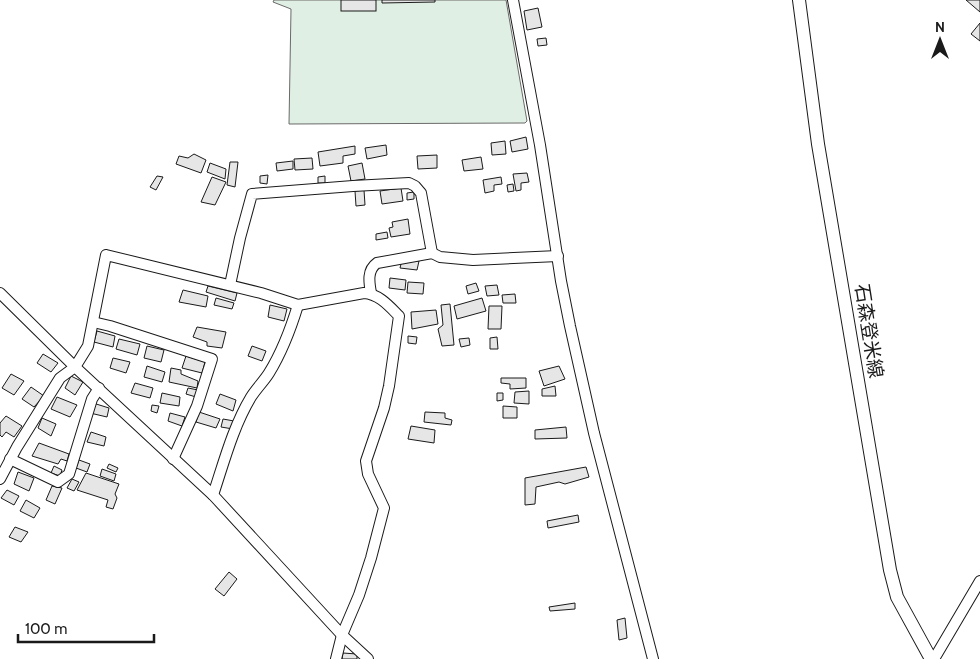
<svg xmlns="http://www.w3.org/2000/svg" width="980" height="659" font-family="Cabin,'Noto Sans JP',sans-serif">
  <rect width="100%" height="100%" fill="#fff"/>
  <polygon fill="#e0efe3" stroke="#6a6a6a" points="274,0 506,0 527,121 525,123 289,124 291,9 273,2"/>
  <g fill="#e6e6e6" stroke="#1a1a1a">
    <rect x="341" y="0" width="35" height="11"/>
    <polygon points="382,0 435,0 435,2 382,3"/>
    <polygon points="966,0 980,0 980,12"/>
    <polygon points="538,8 542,27 527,30 524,11"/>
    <polygon points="980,23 980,41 971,34"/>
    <polygon points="546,38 547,45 538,46 537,39"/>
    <polygon points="526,137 528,149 512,152 510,141"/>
    <polygon points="505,141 506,154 492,155 491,143"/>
    <polygon points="386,145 387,155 367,159 365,148"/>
    <polygon points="355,146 355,154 343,156 343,163 320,166 318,152"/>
    <polygon points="194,154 206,160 201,173 176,164 179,156 188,158"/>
    <polygon points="437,155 437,168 418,169 417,156"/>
    <polygon points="481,157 483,169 464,171 462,160"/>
    <polygon points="312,158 313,169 295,170 294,159"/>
    <polygon points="293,161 293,169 277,171 276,163"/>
    <polygon points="230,162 238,162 235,187 227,185"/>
    <polygon points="210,163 226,169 225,179 207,172"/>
    <polygon points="362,163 365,179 351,181 348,166"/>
    <polygon points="527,173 529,182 521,183 521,190 516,191 513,174"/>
    <polygon points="268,175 267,184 260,183 260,176"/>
    <polygon points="157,176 163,177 156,190 150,187"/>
    <polygon points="325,176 325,183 318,183 318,177"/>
    <polygon points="212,177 226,182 215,205 201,202"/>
    <polygon points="501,177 502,184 494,185 494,191 485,193 483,180"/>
    <polygon points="513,184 514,191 508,192 507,185"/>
    <polygon points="401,188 403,201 382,204 380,191"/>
    <polygon points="364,190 365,205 356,206 355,191"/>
    <polygon points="414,192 414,199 407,200 407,193"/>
    <polygon points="408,219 410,234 391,237 389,228 393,227 392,222"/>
    <polygon points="387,232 388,238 376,240 376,234"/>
    <polygon points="402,260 419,261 417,270 400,268"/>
    <polygon points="390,278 406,280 405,290 389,288"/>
    <polygon points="408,282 424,283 423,294 407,293"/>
    <polygon points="476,283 479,291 468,294 466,286"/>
    <polygon points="497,285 499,295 487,296 485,286"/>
    <polygon points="208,286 237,293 235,301 206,292"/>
    <polygon points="183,290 208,296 206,307 179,302"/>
    <polygon points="515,294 516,303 503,303 502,295"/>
    <polygon points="216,298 234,303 232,309 214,305"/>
    <polygon points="482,298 486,311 457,319 454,306"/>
    <polygon points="450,304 454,345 442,346 438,329 443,325 441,305"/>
    <polygon points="270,305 287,309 284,321 268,317"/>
    <polygon points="489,306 502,306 501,329 488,329"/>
    <polygon points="436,310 438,324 412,329 411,312"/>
    <polygon points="197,327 226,332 222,348 207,346 207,342 193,337"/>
    <polygon points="97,331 115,336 113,347 94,342"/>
    <polygon points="408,336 417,337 416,344 408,343"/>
    <polygon points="497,337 498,349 490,349 490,338"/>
    <polygon points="469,338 470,345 461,347 459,339"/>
    <polygon points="119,339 140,344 137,355 116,349"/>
    <polygon points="147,346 164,350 161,362 144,358"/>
    <polygon points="252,346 266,351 262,361 248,356"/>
    <polygon points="43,354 58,363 51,372 37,363"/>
    <polygon points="186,356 205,362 202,373 182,368"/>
    <polygon points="113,358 130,362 126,373 110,368"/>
    <polygon points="147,366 165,372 162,382 144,377"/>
    <polygon points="559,366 565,379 544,386 539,371"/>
    <polygon points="171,368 181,370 181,374 198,381 197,388 169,382"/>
    <polygon points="11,374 24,381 14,395 2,388"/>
    <polygon points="71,376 83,382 75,395 65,388"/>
    <polygon points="501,378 526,378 526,388 510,389 510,384 501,383"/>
    <polygon points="135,383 153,388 150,398 131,393"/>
    <polygon points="555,386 556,396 542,396 542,389"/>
    <polygon points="31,387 44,396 34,407 22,399"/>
    <polygon points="188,388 198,390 196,397 186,394"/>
    <polygon points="529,391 529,404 514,403 515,392"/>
    <polygon points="162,393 180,397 179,406 160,403"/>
    <polygon points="497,393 503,393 503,400 497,401"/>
    <polygon points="220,394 236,400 233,411 216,404"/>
    <polygon points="57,397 77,405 70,417 51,409"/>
    <polygon points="93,403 109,408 107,417 90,413"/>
    <polygon points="152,405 159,406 157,413 151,411"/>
    <polygon points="503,406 517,407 517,418 503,418"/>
    <polygon points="199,412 220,419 216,428 196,422"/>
    <polygon points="425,412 445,413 445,418 452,420 451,425 424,422"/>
    <polygon points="170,413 185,417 182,426 168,421"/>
    <polygon points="6,416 22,426 14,437 6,432 2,437 0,435 0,423"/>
    <polygon points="42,418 56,424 51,436 38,428"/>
    <polygon points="223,419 234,421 233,429 221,427"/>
    <polygon points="411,426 435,430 434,443 408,439"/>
    <polygon points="566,427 567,438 535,439 535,430"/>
    <polygon points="91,432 106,437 104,446 87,442"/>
    <polygon points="39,443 69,454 67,461 61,459 58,464 32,456"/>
    <polygon points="79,460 90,464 87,472 76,468"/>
    <polygon points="109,464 118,468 116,472 107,468"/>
    <polygon points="54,466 62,470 60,476 51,473"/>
    <polygon points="586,467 589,477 565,484 559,482 536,487 535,504 525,505 525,478"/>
    <polygon points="102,469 116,474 114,481 100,476"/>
    <polygon points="18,472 34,478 29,491 14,484"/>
    <polygon points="86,473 119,484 115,494 117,498 113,509 106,507 108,500 77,490"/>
    <polygon points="72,479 79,482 74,491 67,488"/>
    <polygon points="52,486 62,488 55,504 46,500"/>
    <polygon points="7,490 19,496 14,505 1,498"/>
    <polygon points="26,500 40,508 34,518 20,511"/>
    <polygon points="578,515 579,522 548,528 547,521"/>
    <polygon points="15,527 28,532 21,542 9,537"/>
    <polygon points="229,572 237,579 224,596 215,589"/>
    <polygon points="575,603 575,609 550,611 549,607"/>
    <polygon points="625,618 627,638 619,640 617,620"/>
    <polygon points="343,653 357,654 357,659 342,659"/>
  </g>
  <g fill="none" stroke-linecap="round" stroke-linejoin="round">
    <g stroke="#1a1a1a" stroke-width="12">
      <g id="minor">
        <polyline points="513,0 540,145 561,281 570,326 594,433 653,659"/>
        <polyline points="230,285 240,238 252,194 353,186 409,183 415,186 421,193 432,253"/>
        <polyline points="0,293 75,367 213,495 342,635 368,659"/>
        <path d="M 371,293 C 369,282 367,270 377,263 L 432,253 L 440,257 L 473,260 L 558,256"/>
        <polyline points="93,322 110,326 212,359 197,406 173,459"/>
        <polyline points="10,459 58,482 69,474 92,399 99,388"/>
        <path d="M 0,479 L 17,447 L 60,378 L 75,367 L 88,346 L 106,255 L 261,293 L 298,305 L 364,293 C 379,294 389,306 399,316 L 389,386 L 384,408 L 366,461 L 368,474 L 384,508 L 371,558 L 359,595 L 342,635 L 336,659"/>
        <path d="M 213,495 C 224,462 233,427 251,397 C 256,389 264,381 269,373 C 282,352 291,328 298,305"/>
        <polyline points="934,659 980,581"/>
      </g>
    </g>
    <g stroke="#1a1a1a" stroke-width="14">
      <polyline id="major" points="799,0 818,144 890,570 897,597 931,659"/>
    </g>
    <use href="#minor" stroke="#fff" stroke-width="10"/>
    <use href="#major" stroke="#fff" stroke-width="12"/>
  </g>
  <g text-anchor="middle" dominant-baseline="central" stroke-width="4" stroke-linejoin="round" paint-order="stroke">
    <g font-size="19" fill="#1a1a1a" stroke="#fff">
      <text transform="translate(869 331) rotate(81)">石森登米線</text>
    </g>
  </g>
  <g transform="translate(940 40)" stroke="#ffffff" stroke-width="4" paint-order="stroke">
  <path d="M0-4L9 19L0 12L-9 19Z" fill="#1a1a1a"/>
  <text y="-8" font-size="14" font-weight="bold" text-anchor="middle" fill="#1a1a1a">N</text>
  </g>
  <path d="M18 634v8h136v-8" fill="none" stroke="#1a1a1a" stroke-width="2.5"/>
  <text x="25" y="634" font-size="15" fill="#1a1a1a" stroke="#ffffff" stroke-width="4" paint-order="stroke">100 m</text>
</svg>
